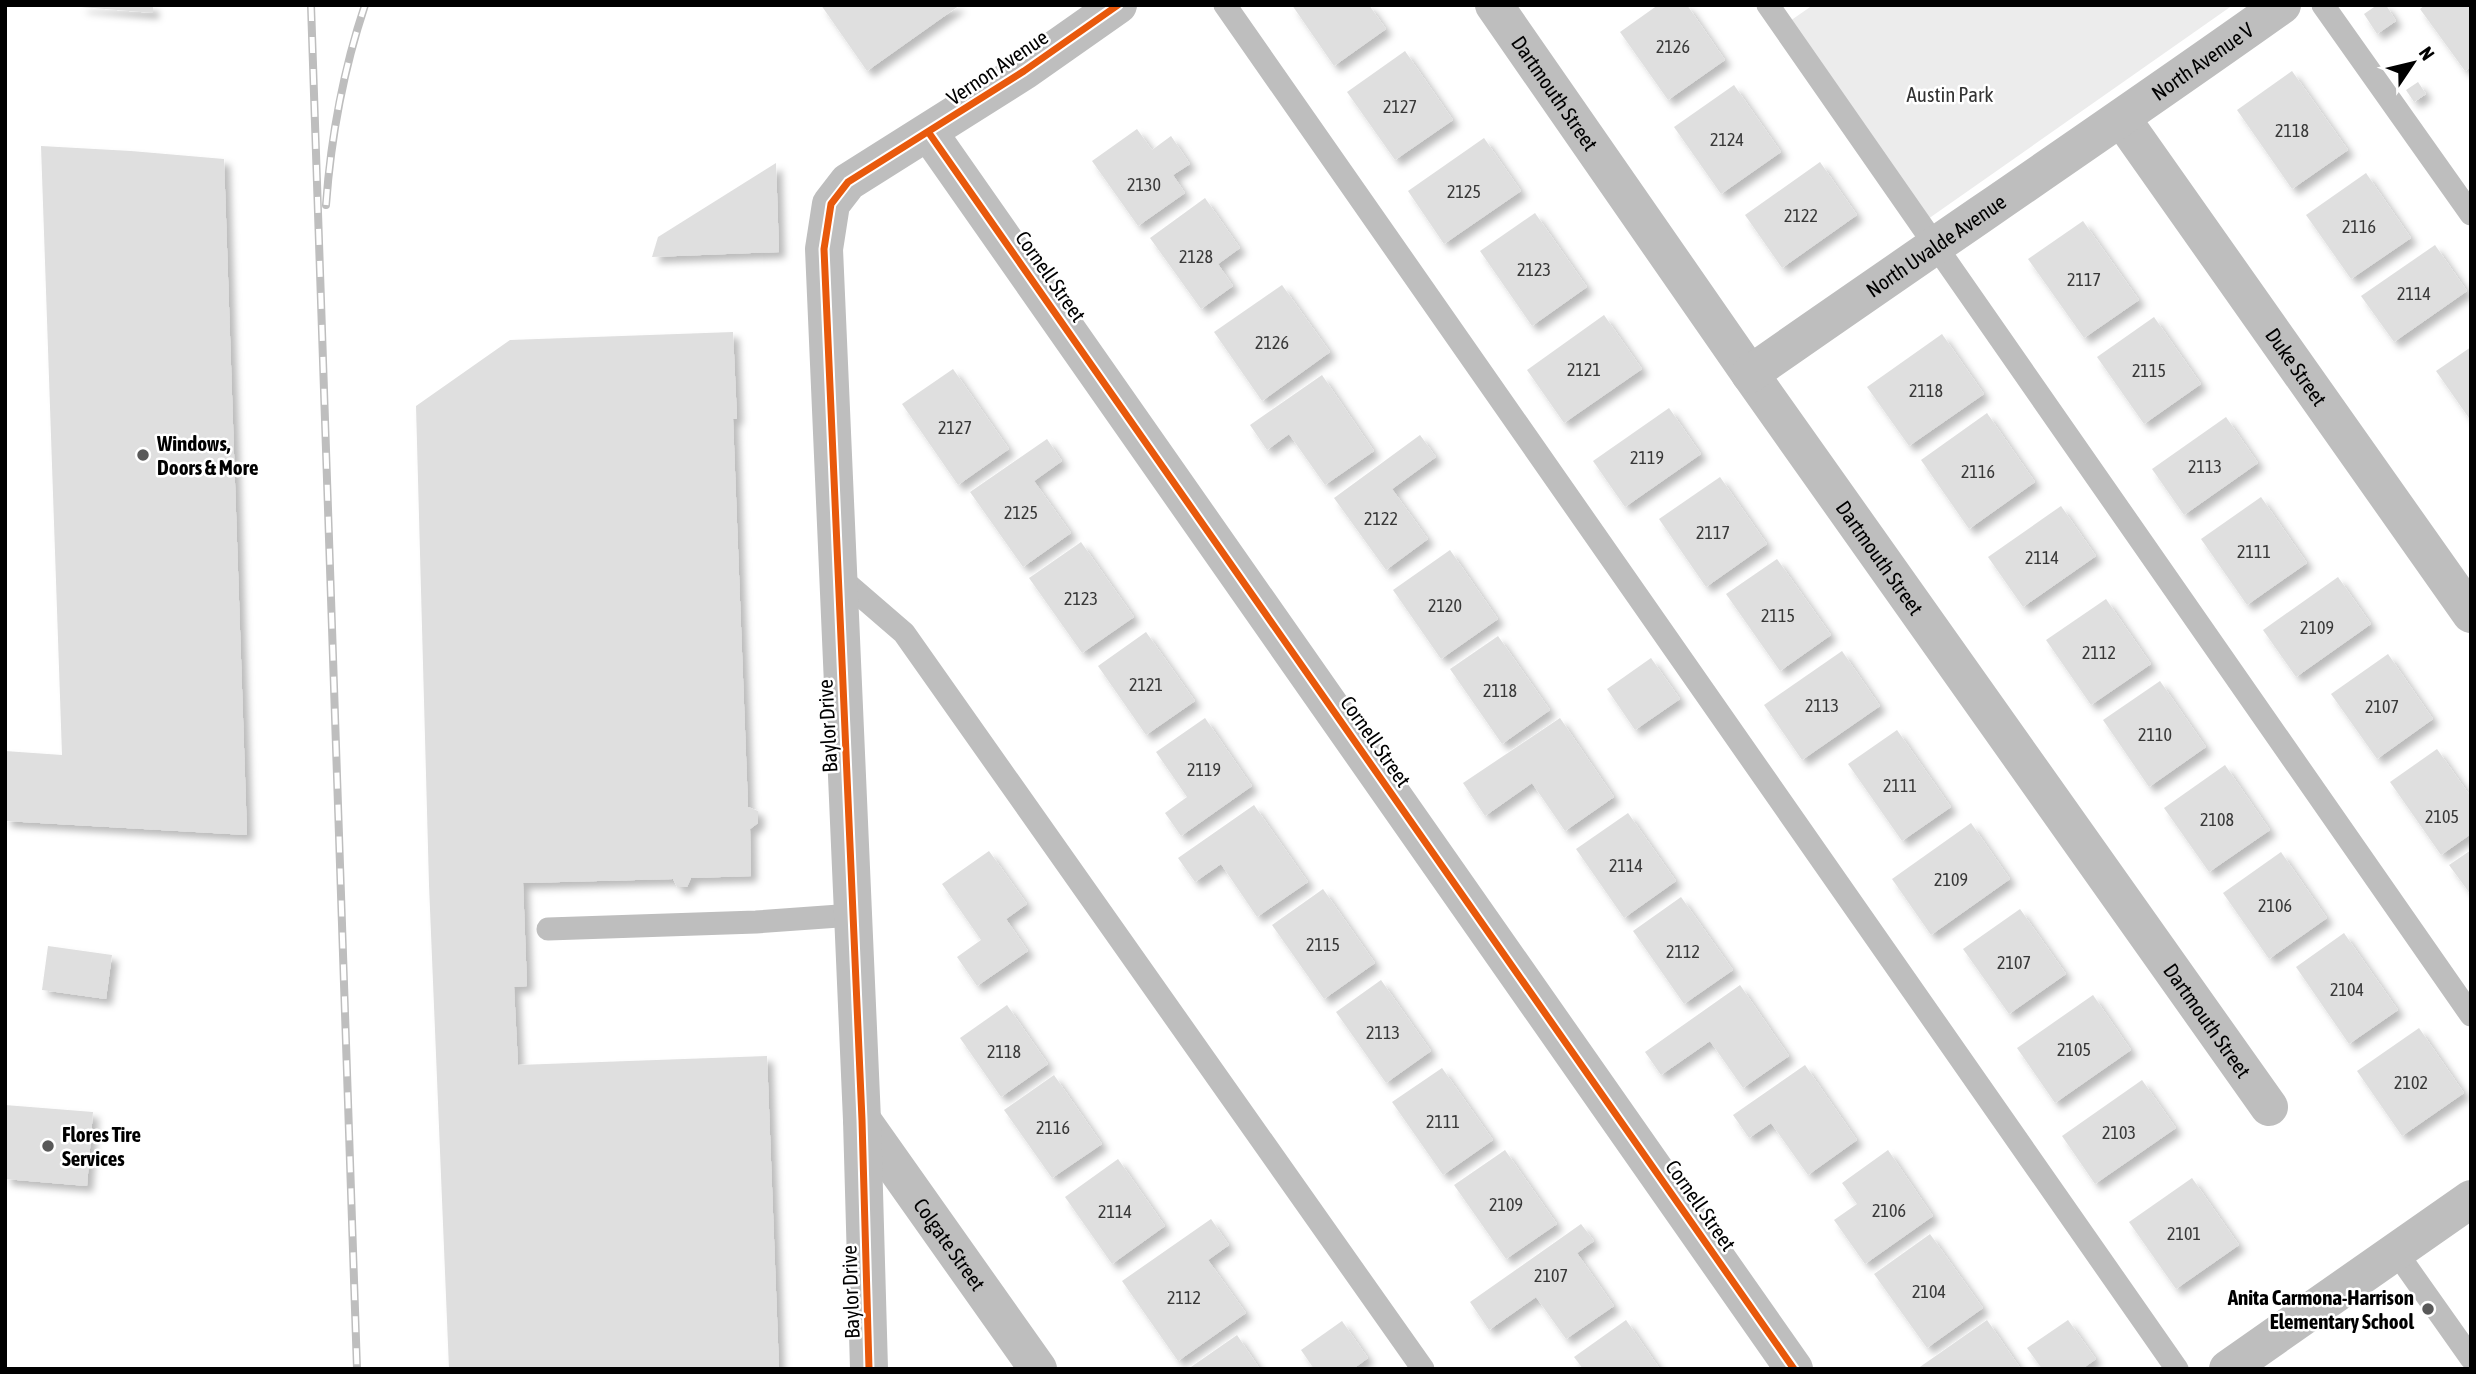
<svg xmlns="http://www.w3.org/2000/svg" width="2476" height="1374" font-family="'Asap Condensed',sans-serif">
  <defs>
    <filter id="shadow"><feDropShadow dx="6" dy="6" stdDeviation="3.5" flood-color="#0004"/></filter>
  </defs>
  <rect width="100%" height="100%" fill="#fff"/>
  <polygon fill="#ececec" points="1813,5 2233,5 1928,219 1790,21"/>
  <g fill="#dfdfdf" filter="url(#shadow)">
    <polygon points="81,5 153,5 153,13 81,7"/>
    <polygon points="821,5 960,5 867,71"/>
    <polygon points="1292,5 1369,5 1386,29 1334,66"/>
    <polygon points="1658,5 1687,5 1725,60 1668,100 1620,32"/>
    <polygon points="2377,5 2386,5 2396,21 2377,34 2364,14"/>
    <polygon points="2425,5 2471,5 2471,67 2465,71 2420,9"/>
    <polygon points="1405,51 1453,120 1395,160 1347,92"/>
    <polygon points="2292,71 2348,150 2292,189 2237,110"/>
    <polygon points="2418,82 2426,94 2414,102 2406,90"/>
    <polygon points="1734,85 1781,152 1721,194 1674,127"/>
    <polygon points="1137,129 1152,150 1171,136 1190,164 1173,175 1185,193 1138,226 1092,161"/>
    <polygon points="1484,138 1521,191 1444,244 1408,191"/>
    <polygon points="41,146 131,151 224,159 247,835 5,821 5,751 62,755"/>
    <polygon points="1820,162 1857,215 1782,268 1745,215"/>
    <polygon points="776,163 779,252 652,257 658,237"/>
    <polygon points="2366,173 2411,238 2351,279 2306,215"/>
    <polygon points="1205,198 1240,248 1218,264 1233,286 1201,309 1150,238"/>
    <polygon points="1535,213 1587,287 1532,326 1480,251"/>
    <polygon points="2083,221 2139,300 2084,338 2028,259"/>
    <polygon points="2435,245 2467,291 2394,342 2361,296"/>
    <polygon points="1282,285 1330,352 1262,401 1214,332"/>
    <polygon points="1604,315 1642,369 1564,423 1527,370"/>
    <polygon points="2154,317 2201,384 2144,424 2097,357"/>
    <polygon points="733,332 737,419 733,419 748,807 758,811 758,823 750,829 751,876 691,878 687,887 677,887 673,879 523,883 527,986 514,987 518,1065 767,1056 779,1369 449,1369 429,885 416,406 510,340"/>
    <polygon points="1942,334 1984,394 1909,446 1867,387"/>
    <polygon points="2471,347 2471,421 2436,371"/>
    <polygon points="953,369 1009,449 958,485 902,404"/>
    <polygon points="1322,375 1374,451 1325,485 1289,434 1267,450 1250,425"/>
    <polygon points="1669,408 1701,454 1625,507 1593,461"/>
    <polygon points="1987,413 2035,482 1969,529 1921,460"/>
    <polygon points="2226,417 2258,463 2184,515 2152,469"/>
    <polygon points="1420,435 1436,457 1392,489 1428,539 1386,570 1334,498"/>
    <polygon points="1047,439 1062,461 1034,481 1071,533 1023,567 970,492"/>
    <polygon points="1720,477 1767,544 1706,587 1659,519"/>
    <polygon points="2261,497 2307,563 2247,605 2201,539"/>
    <polygon points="2061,506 2096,556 2023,607 1988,557"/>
    <polygon points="1081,542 1134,617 1082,653 1029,578"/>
    <polygon points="1450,550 1498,619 1441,659 1393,590"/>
    <polygon points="1777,559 1831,635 1780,671 1726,594"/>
    <polygon points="2338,577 2371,624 2296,677 2263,630"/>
    <polygon points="2106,599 2151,664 2091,705 2046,640"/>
    <polygon points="1146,632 1195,701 1146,735 1098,666"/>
    <polygon points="1498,636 1550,710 1502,744 1450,669"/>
    <polygon points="1842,651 1880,706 1802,760 1764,705"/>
    <polygon points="2388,654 2433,719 2377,759 2331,694"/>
    <polygon points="1651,658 1680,699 1635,730 1607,689"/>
    <polygon points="2160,681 2206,747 2149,787 2103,720"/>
    <polygon points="1205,718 1252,786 1181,836 1165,813 1187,797 1156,752"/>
    <polygon points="1560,718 1614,797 1565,831 1532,783 1485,816 1463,783"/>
    <polygon points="1897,730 1951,807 1902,841 1848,764"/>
    <polygon points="2437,749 2471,797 2471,834 2441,855 2390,782"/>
    <polygon points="2225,765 2270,830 2209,872 2164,808"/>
    <polygon points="1254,805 1308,882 1257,917 1221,864 1195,882 1178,858"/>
    <polygon points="1628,813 1676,881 1624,918 1576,849"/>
    <polygon points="1971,823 2010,879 1931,935 1892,879"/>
    <polygon points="2471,850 2471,895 2449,865"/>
    <polygon points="989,851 1027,904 1006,919 1028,951 977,986 957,957 981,940 942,884"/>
    <polygon points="2281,852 2327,918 2269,959 2223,893"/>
    <polygon points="1323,889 1375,963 1324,999 1272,925"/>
    <polygon points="1681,897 1733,970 1684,1004 1633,931"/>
    <polygon points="2020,909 2066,974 2009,1014 1963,949"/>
    <polygon points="2344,933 2398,1010 2349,1044 2296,967"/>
    <polygon points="48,946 112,955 106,999 42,990"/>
    <polygon points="1381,980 1431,1051 1386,1083 1336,1012"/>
    <polygon points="1740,985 1789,1056 1743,1088 1710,1041 1661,1075 1645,1052"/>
    <polygon points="2093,995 2131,1050 2055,1103 2017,1048"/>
    <polygon points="1007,1005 1048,1064 1001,1097 960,1038"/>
    <polygon points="2419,1028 2464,1093 2402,1136 2357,1071"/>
    <polygon points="1805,1065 1857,1140 1808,1175 1771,1123 1749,1138 1733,1115"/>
    <polygon points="1442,1068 1493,1140 1443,1175 1392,1102"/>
    <polygon points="1054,1075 1102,1144 1052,1178 1004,1110"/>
    <polygon points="2142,1080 2176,1128 2095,1184 2062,1136"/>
    <polygon points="5,1105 93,1112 87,1186 5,1179"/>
    <polygon points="1505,1150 1557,1224 1506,1259 1454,1185"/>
    <polygon points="1888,1150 1933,1216 1865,1264 1834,1220 1857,1204 1842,1183"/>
    <polygon points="1118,1159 1165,1226 1112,1264 1065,1197"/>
    <polygon points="2192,1178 2239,1245 2176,1289 2129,1222"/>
    <polygon points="1211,1219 1229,1245 1208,1260 1246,1313 1178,1361 1122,1281"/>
    <polygon points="1581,1224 1594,1241 1577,1253 1614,1306 1566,1339 1536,1297 1489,1330 1470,1302"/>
    <polygon points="1930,1234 1983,1308 1927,1348 1874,1274"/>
    <polygon points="1626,1320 1660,1369 1583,1369 1574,1357"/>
    <polygon points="1987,1320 2021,1369 1917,1369"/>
    <polygon points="2068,1320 2096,1359 2082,1369 2042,1369 2027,1348"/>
    <polygon points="1342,1321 1368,1358 1353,1369 1314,1369 1301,1350"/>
    <polygon points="1237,1335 1260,1369 1188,1369"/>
  </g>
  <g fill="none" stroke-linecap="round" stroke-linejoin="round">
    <g stroke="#bebebe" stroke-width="23">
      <polyline points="1225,5 2177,1369"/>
      <polyline points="1768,5 2471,1015"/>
      <polyline points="2323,5 2471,214"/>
      <polyline points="838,576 904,633 1423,1369"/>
      <polyline points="548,929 756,922 853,915"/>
      <polyline points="2396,1252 2471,1358"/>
    </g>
    <g stroke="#bebebe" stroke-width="38">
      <path id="s1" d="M 1494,5 L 1750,374 L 2269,1107"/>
      <path id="s2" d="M 2122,119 L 2471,614"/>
      <polyline points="929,133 1794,1369"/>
      <path id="s3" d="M 1750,374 C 1927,250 2106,130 2282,5"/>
      <path id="s4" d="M 862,1120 L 1038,1369"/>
      <polyline points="869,1369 862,1120 824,249 831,204 848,182 1024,71 1118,5"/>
    </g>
    <polyline stroke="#bebebe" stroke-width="38" points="2228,1369 2471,1199"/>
    <g stroke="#bebebe" stroke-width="8">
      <g id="rail">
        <polyline points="311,5 357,1369"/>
        <path d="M 326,205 C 331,136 343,71 365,5"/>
      </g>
    </g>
    <use href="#rail" stroke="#fff" stroke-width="5" stroke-dasharray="16" stroke-linecap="butt"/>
    <g stroke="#fff" stroke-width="11">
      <g id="cycleway">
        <polyline points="929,133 1794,1369"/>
        <polyline points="869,1369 862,1120 824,249 831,204 848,182 1024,71 1118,5"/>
      </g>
    </g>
    <use href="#cycleway" stroke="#e8590c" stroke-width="7"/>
  </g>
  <g fill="#595959" stroke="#fff" stroke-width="2.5">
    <circle cx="143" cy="455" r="7"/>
    <circle cx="48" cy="1146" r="7"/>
    <circle cx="2428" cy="1309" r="7"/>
  </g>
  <g text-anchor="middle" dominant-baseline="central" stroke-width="5" stroke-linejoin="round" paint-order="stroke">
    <g font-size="18" fill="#383838">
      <text x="1673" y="46">2126</text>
      <text x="1400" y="106">2127</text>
      <text x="2292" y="130">2118</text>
      <text x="1727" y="139">2124</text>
      <text x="1144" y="184">2130</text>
      <text x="1464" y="191">2125</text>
      <text x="1801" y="215">2122</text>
      <text x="2359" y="226">2116</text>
      <text x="1196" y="256">2128</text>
      <text x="1534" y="269">2123</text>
      <text x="2084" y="279">2117</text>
      <text x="2414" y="293">2114</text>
      <text x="1272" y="342">2126</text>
      <text x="1584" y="369">2121</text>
      <text x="2149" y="370">2115</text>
      <text x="1926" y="390">2118</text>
      <text x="955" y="427">2127</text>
      <text x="1647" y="457">2119</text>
      <text x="2205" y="466">2113</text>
      <text x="1978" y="471">2116</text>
      <text x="1021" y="512">2125</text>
      <text x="1381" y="518">2122</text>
      <text x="1713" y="532">2117</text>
      <text x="2254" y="551">2111</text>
      <text x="2042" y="557">2114</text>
      <text x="1081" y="598">2123</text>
      <text x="1445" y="605">2120</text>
      <text x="1778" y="615">2115</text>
      <text x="2317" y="627">2109</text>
      <text x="2099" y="652">2112</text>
      <text x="1146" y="684">2121</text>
      <text x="1500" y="690">2118</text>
      <text x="1822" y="705">2113</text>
      <text x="2382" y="706">2107</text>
      <text x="2155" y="734">2110</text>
      <text x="1204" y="769">2119</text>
      <text x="1900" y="785">2111</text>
      <text x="2442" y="816">2105</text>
      <text x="2217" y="819">2108</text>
      <text x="1626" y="865">2114</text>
      <text x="1951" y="879">2109</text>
      <text x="2275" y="905">2106</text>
      <text x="1323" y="944">2115</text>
      <text x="1683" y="951">2112</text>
      <text x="2014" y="962">2107</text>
      <text x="2347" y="989">2104</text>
      <text x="1383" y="1032">2113</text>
      <text x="2074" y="1049">2105</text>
      <text x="1004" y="1051">2118</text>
      <text x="2411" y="1082">2102</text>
      <text x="1443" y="1121">2111</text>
      <text x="1053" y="1127">2116</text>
      <text x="2119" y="1132">2103</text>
      <text x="1506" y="1204">2109</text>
      <text x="1889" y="1210">2106</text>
      <text x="1115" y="1211">2114</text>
      <text x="2184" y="1233">2101</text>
      <text x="1551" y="1275">2107</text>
      <text x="1929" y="1291">2104</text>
      <text x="1184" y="1297">2112</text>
    </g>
    <g font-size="21" fill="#000" stroke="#fff">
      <text stroke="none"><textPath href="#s3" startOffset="550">North Avenue V</textPath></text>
      <text transform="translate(997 67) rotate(-34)">Vernon Avenue</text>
      <text stroke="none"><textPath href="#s1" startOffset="107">Dartmouth Street</textPath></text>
      <text stroke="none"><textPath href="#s3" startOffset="226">North Uvalde Avenue</textPath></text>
      <text transform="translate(1051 276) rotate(55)">Cornell Street</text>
      <text stroke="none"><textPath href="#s2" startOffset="303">Duke Street</textPath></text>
      <text stroke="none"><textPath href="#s1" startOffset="674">Dartmouth Street</textPath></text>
      <text transform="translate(827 726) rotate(-93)">Baylor Drive</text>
      <text transform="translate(1376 741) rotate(55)">Cornell Street</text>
      <text stroke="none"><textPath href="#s1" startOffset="1241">Dartmouth Street</textPath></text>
      <text transform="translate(1701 1205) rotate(55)">Cornell Street</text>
      <text stroke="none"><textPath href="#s4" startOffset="152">Colgate Street</textPath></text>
      <text transform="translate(850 1292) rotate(-92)">Baylor Drive</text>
    </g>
    <g font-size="21" fill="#333" stroke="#fff">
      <text x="1950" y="94">Austin Park</text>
    </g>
    <g font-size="21" font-weight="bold" fill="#000" stroke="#fff" text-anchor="start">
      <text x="157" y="443">Windows,<tspan x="157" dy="24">Doors &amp; More</tspan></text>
      <text x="62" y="1134">Flores Tire<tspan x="62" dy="24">Services</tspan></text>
      <text x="2414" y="1297" text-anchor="end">Anita Carmona-Harrison<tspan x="2414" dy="24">Elementary School</tspan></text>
    </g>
  </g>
  <rect width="2476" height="1374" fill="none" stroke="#000000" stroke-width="14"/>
  <g transform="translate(2413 63) rotate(55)" stroke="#ffffff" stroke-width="5" paint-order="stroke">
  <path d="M0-5L12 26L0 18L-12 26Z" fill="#000000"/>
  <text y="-10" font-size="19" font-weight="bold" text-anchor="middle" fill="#000000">N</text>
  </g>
</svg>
